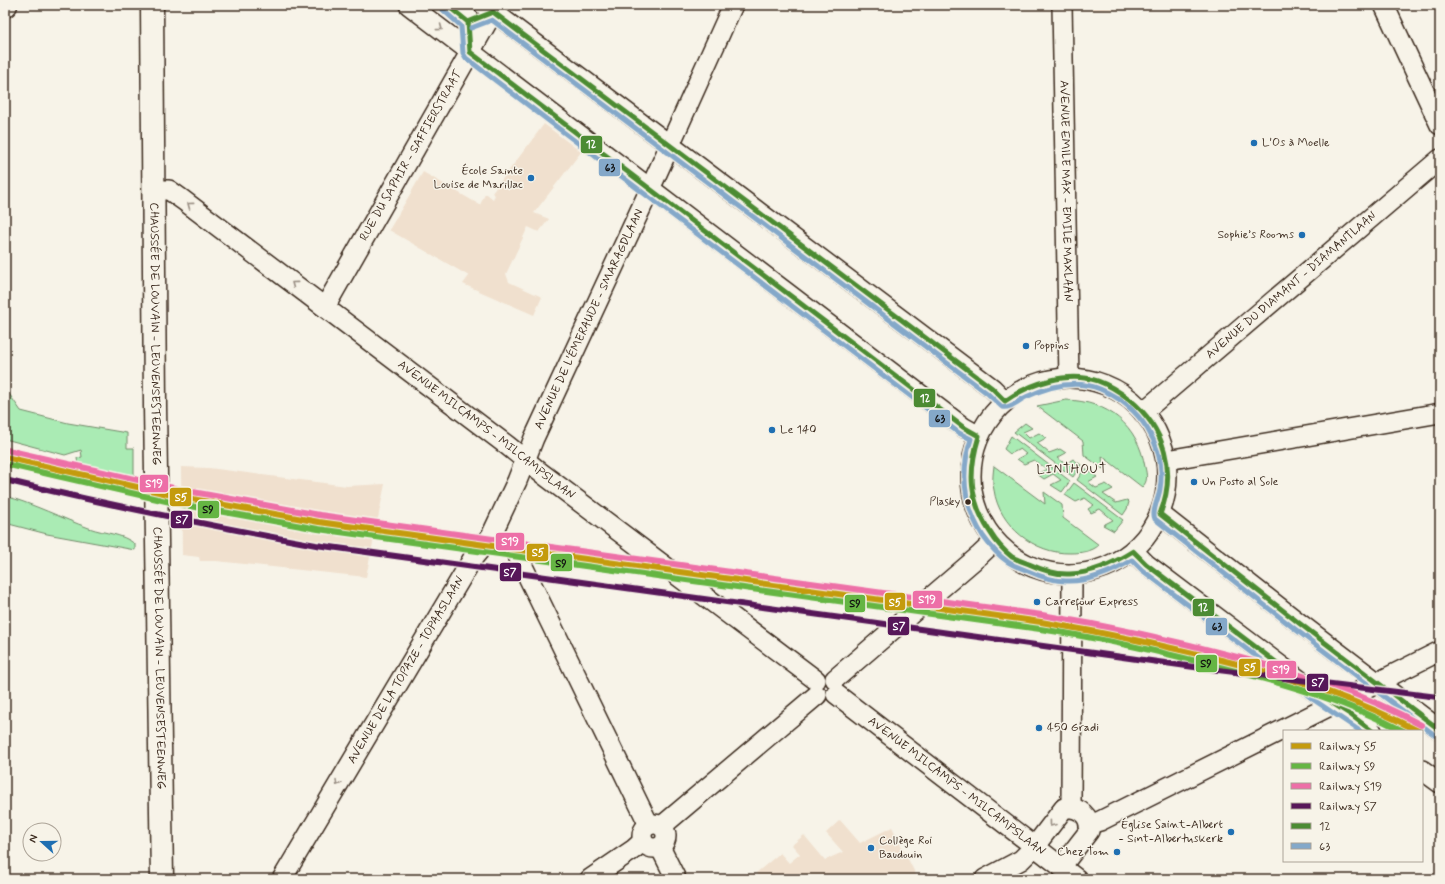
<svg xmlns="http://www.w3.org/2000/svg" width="1445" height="884" font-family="Mynerve,sans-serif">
  <rect width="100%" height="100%" fill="#f7f3e8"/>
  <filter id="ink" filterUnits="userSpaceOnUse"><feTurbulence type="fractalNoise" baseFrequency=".025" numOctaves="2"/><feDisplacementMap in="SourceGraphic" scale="8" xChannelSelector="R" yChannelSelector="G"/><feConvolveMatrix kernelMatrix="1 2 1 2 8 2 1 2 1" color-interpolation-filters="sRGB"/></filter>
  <g filter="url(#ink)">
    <g fill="#f0e0ce">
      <polygon points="1092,5 1221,5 1092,10"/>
      <polygon points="544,124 581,152 534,213 549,219 539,232 528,227 506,274 509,282 542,297 534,315 463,284 469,276 389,230 423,172 480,205 485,194 487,194 493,199 495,195 492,193"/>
      <polygon points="181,467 209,468 347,486 385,484 366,577 216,561 200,561 199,557 182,555"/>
      <polygon points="840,820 860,843 892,827 918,879 761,879 756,873 780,853 789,863 800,854 792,845 804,835 825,860 843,852 826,833"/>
    </g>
    <g fill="#aaebb4" stroke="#728a69">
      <path d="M 5,388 L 21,411 L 68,423 L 127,433 L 127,448 L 134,448 L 134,475 C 115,476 96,473 78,465 L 77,458 L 82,457 L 81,450 L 65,455 L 5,439 Z"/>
      <path d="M 1066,400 C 1108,401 1138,425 1145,467 C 1147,475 1148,482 1142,487 L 1102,456 L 1103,469 L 1084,455 L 1083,441 L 1037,406 Z"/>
      <polygon points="1025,423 1032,428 1023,432 1029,438 1039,433 1046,438 1037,443 1049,453 1060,449 1066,453 1057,458 1066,464 1073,459 1081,465 1073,477 1014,432"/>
      <polygon points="1011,436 1070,481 1062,492 1051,485 1061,480 1053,474 1044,479 1037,474 1047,469 1034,460 1024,464 1017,459 1026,454 1020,449 1010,454 1004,449"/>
      <path d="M 994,466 L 1045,504 L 1044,492 L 1062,505 L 1063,518 L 1099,545 C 1092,552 1080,553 1070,553 C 1035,554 999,526 994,490 C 992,482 993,474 994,466 Z"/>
      <polygon points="1085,468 1097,477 1088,482 1096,488 1106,484 1113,489 1103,494 1116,503 1127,500 1129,502 1127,509 1123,515 1077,480"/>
      <polygon points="1074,483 1123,520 1114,531 1103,525 1113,520 1100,509 1091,513 1088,509 1094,505 1085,498 1076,502 1065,495"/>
      <path d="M 5,496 C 34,504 61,518 89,528 C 106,534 121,533 135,544 L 135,550 L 47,534 L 5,523 Z"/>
    </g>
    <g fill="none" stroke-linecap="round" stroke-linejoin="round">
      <g stroke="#3b2a1e" stroke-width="22">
        <g id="minor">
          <polyline points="409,5 963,427 979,436"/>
          <polyline points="484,5 992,388 1005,401"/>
          <path id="s1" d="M 1062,5 L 1069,378"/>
          <polyline points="1384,5 1440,125"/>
          <path id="s2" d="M 154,190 L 169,190 L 183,200 L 508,446 L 540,472 L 816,680"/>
          <path id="s3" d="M 325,307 L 497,5"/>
          <circle cx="1069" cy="476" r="98"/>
          <path id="s4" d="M 1143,412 L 1440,159"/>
          <polyline points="1167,460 1440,413"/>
          <polyline points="1160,514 1299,623 1440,730"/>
          <polyline points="491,536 515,550 649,825"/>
          <polyline points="1133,551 1146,564 1318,694 1351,715 1372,731"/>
          <polyline points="835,679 980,555 995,541"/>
          <path id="s5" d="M 836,694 L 1077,879"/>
          <polyline points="1422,770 1440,783"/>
          <polyline points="1071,807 1072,574"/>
          <circle cx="654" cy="836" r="12"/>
          <polyline points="1090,824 1100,821 1440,651"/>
          <polyline points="662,826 817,695"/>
          <polyline points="660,847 676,879"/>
          <path id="s6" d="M 282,879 L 473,558 L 491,536 L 517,481 L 534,438 L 650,189 L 733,5"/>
          <polyline points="590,879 634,849 643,841"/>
          <path d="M 985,879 L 1021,860 L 1035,846 L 1064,808 C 1079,806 1091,816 1089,831 L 1061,867"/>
        </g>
      </g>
      <g stroke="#3b2a1e" stroke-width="25">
        <polyline id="tertiary" points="5,6 6,5"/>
      </g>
      <g stroke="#3b2a1e" stroke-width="25">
        <g id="secondary">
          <path id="s7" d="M 152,5 L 155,406 L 162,879"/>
        </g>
      </g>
      <use href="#minor" stroke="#f7f3e8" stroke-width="19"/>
      <use href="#tertiary" stroke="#f7f3e8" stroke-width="22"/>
      <use href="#secondary" stroke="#f7f3e8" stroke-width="22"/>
      <g stroke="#f7f3e8" stroke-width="8">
        <g id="bus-1">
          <path d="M 447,5 L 468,22 L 470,52 L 963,427 L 979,436 C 968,472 969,500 990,532 C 996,542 1003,550 1012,557 C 1018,560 1023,562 1029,564 C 1042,570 1056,575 1070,574 C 1093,573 1114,563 1133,551 L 1146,564 L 1318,694 L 1351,715 L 1372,731"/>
          <path d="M 468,22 L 493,12 L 992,388 L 1005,401 C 1030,383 1068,371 1098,381 C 1109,385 1120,392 1129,399 C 1165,428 1177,471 1160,514 L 1299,623 L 1440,730"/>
        </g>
      </g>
      <g stroke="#f7f3e8" stroke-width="8">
        <g id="bus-2">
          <path d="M 443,10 L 461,26 L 463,53 L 466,58 L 959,433 L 971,439 C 960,473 964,506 983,536 C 990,546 998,555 1008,562 C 1014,566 1021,568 1028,571 C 1039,576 1053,581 1066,581 C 1089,582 1112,572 1132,560 L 1142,570 L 1314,700 L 1360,731"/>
          <path d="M 471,28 L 492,20 L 987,393 L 1002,407 C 1010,409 1019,400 1026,397 C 1049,386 1076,379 1100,389 C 1140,406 1167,446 1160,489 C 1159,498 1151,512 1155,519 L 1295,629 L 1436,736"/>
        </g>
      </g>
      <use href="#bus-1" stroke="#4c8b33" stroke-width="5"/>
      <use href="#bus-2" stroke="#84a8c9" stroke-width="5"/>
      <g stroke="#f7f3e8" stroke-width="9">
        <path id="rail-1" d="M 5,457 L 181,497 L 319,522 L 1041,622 C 1107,633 1172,647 1237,664 C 1300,681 1360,700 1418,731"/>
      </g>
      <g stroke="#f7f3e8" stroke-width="9">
        <path id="rail-2" d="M 5,464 L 179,504 L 318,529 L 1040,629 C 1106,639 1171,654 1235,671 C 1293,686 1350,703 1403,731"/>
      </g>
      <g stroke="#f7f3e8" stroke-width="9">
        <path id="rail-3" d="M 7,450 L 182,490 L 320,515 L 1042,615 C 1108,626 1173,640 1237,657 C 1301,674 1363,693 1421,725"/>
      </g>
      <g stroke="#f7f3e8" stroke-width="9">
        <path id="rail-4" d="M 5,480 C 108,505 212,526 316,545 L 1194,667 L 1438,697"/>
      </g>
      <use href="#rail-1" stroke="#c49b0d" stroke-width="6"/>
      <use href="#rail-2" stroke="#65b543" stroke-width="6"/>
      <use href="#rail-3" stroke="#ed6fa7" stroke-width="6"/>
      <use href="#rail-4" stroke="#571759" stroke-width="6"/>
    </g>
    <defs><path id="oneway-chevron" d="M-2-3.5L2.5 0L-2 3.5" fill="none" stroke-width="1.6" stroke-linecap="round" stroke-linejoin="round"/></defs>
    <g stroke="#998e83">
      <use href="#oneway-chevron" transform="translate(440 28) rotate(37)"/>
      <use href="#oneway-chevron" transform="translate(190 205) rotate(-143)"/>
      <use href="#oneway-chevron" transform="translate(294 284) rotate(-143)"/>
      <use href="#oneway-chevron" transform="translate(338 783) rotate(121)"/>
      <use href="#oneway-chevron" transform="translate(1052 824) rotate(127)"/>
    </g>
  </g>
  <g fill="#1f6fb2" stroke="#f7f3e8" stroke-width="1.5">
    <circle cx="1254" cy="143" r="4"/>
    <circle cx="531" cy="178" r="4"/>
    <circle cx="1302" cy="235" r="4"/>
    <circle cx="1026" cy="346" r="4"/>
    <circle cx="772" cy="430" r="4"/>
    <circle cx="1194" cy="482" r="4"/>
    <circle cx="1037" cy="602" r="4"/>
    <circle cx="1039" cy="728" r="4"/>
    <circle cx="1231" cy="832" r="4"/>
    <circle cx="871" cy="848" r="4"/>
    <circle cx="1117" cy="852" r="4"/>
  </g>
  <circle fill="#3b2a1e" stroke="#f7f3e8" stroke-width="1.5" cx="968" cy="502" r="3.5"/>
  <g text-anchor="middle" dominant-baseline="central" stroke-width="3" stroke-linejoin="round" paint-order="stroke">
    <g font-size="11" fill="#3b2a1e" stroke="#f7f3e8" text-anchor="end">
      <text x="960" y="502">Plasky</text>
    </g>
    <g font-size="12" fill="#3b2a1e" stroke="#f7f3e8" text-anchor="start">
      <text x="1262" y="143">L'Os à Moelle</text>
      <text x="523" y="171" text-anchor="end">École Sainte<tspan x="523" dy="14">Louise de Marillac</tspan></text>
      <text x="1294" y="235" text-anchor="end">Sophie’s Rooms</text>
      <text x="1034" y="346">Poppins</text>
      <text x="780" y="430">Le 140</text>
      <text x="1202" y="482">Un Posto al Sole</text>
      <text x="1045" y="602">Carrefour Express</text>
      <text x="1047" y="728">450 Gradi</text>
      <text x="1223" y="825" text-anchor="end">Église Saint-Albert<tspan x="1223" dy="14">- Sint-Albertuskerk</tspan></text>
      <text x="879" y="841">Collège Roi<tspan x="879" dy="14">Baudouin</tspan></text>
      <text x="1109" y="852" text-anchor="end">Chez Tom</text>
    </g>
    <g font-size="12" fill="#3b2a1e" stroke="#f7f3e8">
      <text stroke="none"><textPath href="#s3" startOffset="174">RUE DU SAPHIR - SAFFIERSTRAAT</textPath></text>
      <text stroke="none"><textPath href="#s1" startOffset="186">AVENUE EMILE MAX - EMILE MAXLAAN</textPath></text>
      <text stroke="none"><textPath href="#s4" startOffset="195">AVENUE DU DIAMANT - DIAMANTLAAN</textPath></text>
      <text stroke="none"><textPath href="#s6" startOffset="640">AVENUE DE L'ÉMERAUDE - SMARAGDLAAN</textPath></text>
      <text stroke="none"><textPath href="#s7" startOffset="329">CHAUSSÉE DE LOUVAIN - LEUVENSESTEENWEG</textPath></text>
      <text stroke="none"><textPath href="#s2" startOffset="413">AVENUE MILCAMPS - MILCAMPSLAAN</textPath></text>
      <text stroke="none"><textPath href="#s7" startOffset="653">CHAUSSÉE DE LOUVAIN - LEUVENSESTEENWEG</textPath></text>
      <text stroke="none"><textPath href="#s6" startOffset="243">AVENUE DE LA TOPAZE - TOPAASLAAN</textPath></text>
      <text stroke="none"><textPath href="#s5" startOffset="152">AVENUE MILCAMPS - MILCAMPSLAAN</textPath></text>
    </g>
    <g font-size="13" letter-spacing="1" fill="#3b2a1e" stroke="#f7f3e8">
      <text x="1072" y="469">LINTHOUT</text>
    </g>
  </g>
  <g stroke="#f7f3e8" stroke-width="1.5">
    <rect x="580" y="135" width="23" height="19" rx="4" fill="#4c8b33"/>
    <rect x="598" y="158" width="23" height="19" rx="4" fill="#84a8c9"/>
    <rect x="913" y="388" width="23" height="20" rx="4" fill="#4c8b33"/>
    <rect x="928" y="409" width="23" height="19" rx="4" fill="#84a8c9"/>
    <rect x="139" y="474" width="30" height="19" rx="4" fill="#ed6fa7"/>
    <rect x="169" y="487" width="23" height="20" rx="4" fill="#c49b0d"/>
    <rect x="197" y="500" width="23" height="19" rx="4" fill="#65b543"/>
    <rect x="170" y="510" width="23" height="19" rx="4" fill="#571759"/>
    <rect x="495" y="532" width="30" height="19" rx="4" fill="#ed6fa7"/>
    <rect x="526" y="543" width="23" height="19" rx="4" fill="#c49b0d"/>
    <rect x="550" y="553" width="23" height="19" rx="4" fill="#65b543"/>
    <rect x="499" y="562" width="23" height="20" rx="4" fill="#571759"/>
    <rect x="912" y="590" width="31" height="19" rx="4" fill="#ed6fa7"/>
    <rect x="884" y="592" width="22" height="19" rx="4" fill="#c49b0d"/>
    <rect x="844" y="594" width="22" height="19" rx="4" fill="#65b543"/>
    <rect x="1192" y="598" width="23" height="19" rx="4" fill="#4c8b33"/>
    <rect x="887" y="616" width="23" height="20" rx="4" fill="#571759"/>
    <rect x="1205" y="617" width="23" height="19" rx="4" fill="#84a8c9"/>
    <rect x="1195" y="654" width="23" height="19" rx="4" fill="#65b543"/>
    <rect x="1238" y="658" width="23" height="19" rx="4" fill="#c49b0d"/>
    <rect x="1266" y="660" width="31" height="19" rx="4" fill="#ed6fa7"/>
    <rect x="1306" y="673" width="23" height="19" rx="4" fill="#571759"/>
  </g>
  <g font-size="11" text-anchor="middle" font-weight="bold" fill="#fff">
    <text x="591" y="148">12</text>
    <text x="925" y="402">12</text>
    <text x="154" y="487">S19</text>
    <text x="181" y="501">S5</text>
    <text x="182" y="523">S7</text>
    <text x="510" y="545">S19</text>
    <text x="538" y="556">S5</text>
    <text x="510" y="576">S7</text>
    <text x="927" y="603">S19</text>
    <text x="895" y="606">S5</text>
    <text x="1203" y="611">12</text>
    <text x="899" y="630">S7</text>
    <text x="1250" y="671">S5</text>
    <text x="1281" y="673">S19</text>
    <text x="1318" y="686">S7</text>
  </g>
  <g font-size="11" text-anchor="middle" font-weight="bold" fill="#111">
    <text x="610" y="171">63</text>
    <text x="940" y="422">63</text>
    <text x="208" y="513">S9</text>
    <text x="561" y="567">S9</text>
    <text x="855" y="607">S9</text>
    <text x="1217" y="630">63</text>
    <text x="1206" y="667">S9</text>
  </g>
  <rect width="1445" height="884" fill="none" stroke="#f7f3e8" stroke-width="20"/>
  <rect x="10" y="10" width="1425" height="864" fill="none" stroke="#3b2a1e" stroke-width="1.5" filter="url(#ink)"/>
  <rect x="1283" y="730" width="140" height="132" fill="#f7f3e8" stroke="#aca397"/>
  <rect x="1291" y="743" width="20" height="6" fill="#c49b0d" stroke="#aca397"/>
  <text x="1319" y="750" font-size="12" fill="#3b2a1e">Railway S5</text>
  <rect x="1291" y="763" width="20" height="6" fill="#65b543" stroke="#aca397"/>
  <text x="1319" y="770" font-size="12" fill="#3b2a1e">Railway S9</text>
  <rect x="1291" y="783" width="20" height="6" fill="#ed6fa7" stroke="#aca397"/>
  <text x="1319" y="790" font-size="12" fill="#3b2a1e">Railway S19</text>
  <rect x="1291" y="803" width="20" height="6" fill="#571759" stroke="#aca397"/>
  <text x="1319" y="810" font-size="12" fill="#3b2a1e">Railway S7</text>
  <rect x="1291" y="823" width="20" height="6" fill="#4c8b33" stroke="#aca397"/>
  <text x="1319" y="830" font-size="12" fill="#3b2a1e">12</text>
  <rect x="1291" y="843" width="20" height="6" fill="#84a8c9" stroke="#aca397"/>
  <text x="1319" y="850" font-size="12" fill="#3b2a1e">63</text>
  <g transform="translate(42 842) rotate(291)"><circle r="19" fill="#f7f3e8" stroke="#aca397"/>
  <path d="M0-3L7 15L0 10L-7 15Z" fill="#1f6fb2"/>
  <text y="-6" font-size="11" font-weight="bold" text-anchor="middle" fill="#3b2a1e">N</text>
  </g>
</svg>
